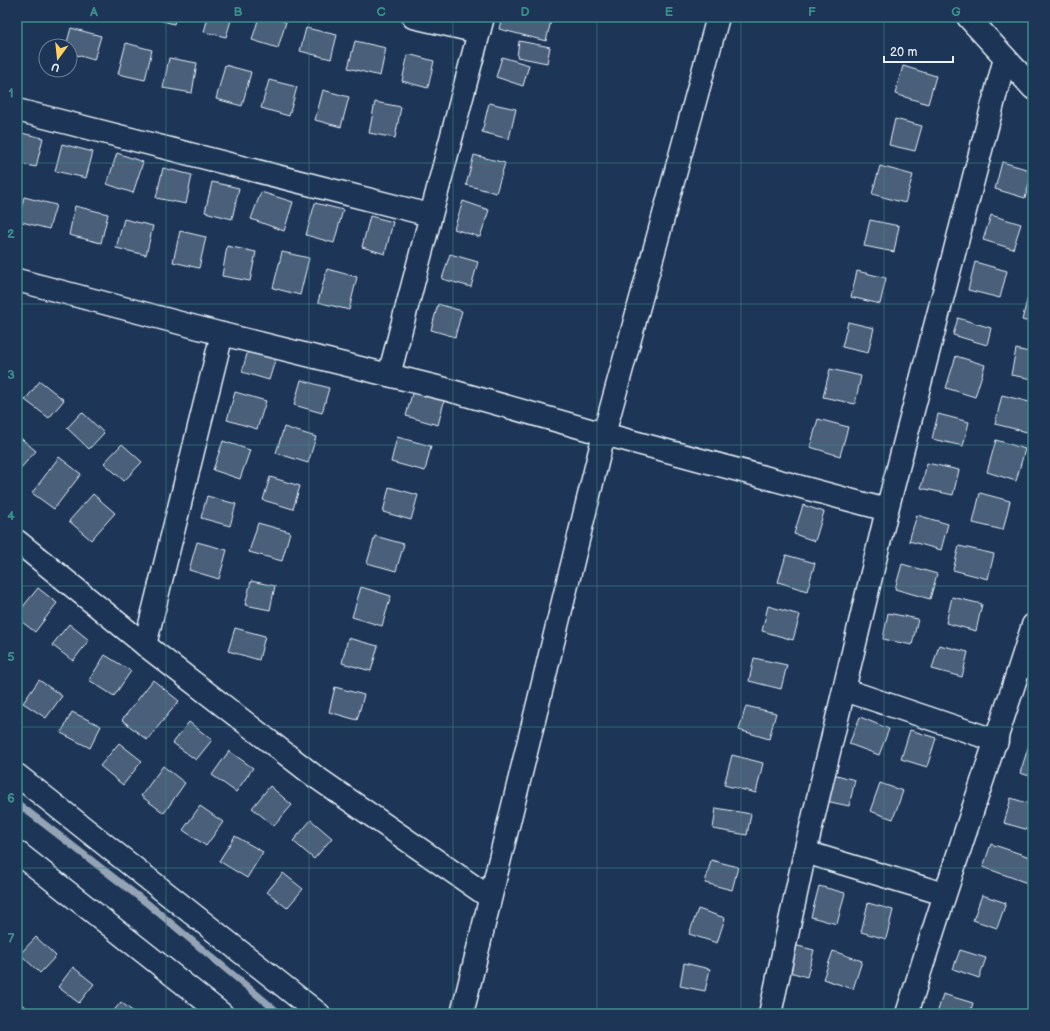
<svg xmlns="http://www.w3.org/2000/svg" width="1050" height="1031" font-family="'Balsamiq Sans',sans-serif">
  <rect width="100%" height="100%" fill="#1d3557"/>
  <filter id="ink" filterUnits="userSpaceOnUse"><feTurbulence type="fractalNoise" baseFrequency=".025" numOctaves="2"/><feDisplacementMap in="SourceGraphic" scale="8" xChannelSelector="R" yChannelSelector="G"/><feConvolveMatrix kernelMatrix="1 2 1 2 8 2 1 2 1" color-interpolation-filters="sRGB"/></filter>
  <g filter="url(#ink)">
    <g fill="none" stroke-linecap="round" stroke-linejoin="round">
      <polyline stroke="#95a4b5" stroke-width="7" points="17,803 148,904 280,1014"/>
    </g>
    <g fill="#495e7a" stroke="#e8f1f8">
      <polygon points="148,17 176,17 174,24"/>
      <polygon points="208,17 232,17 226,37 204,32"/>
      <polygon points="259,17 270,17 286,22 278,48 252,40"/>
      <polygon points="502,17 552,17 546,41 499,29"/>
      <polygon points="71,28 101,36 94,60 70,53 70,46 66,46"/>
      <polygon points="306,28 337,35 331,59 300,51"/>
      <polygon points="355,41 386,48 380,76 348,68"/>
      <polygon points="519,41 550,47 547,63 517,57"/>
      <polygon points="126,43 152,50 145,80 118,74"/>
      <polygon points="408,54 434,61 428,88 402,81"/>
      <polygon points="502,57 529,65 523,86 496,77"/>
      <polygon points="169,58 197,63 192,93 163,88"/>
      <polygon points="225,65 251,72 242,106 216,99"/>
      <polygon points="903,66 936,76 928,104 895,94"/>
      <polygon points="269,80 297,87 289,116 261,108"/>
      <polygon points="323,90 349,97 341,127 315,120"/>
      <polygon points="375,102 401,107 395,138 369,133"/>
      <polygon points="489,103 516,109 509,139 482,132"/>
      <polygon points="895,119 922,126 915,151 889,145"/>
      <polygon points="17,132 43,138 36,167 17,163"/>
      <polygon points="62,144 93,152 86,178 55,171"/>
      <polygon points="117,153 143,162 133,193 107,184"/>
      <polygon points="474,155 505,163 496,193 466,185"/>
      <polygon points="1002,162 1033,171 1025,198 995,189"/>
      <polygon points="880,166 913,175 905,203 872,194"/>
      <polygon points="163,168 192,175 186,204 156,198"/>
      <polygon points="212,182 239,188 232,219 205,212"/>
      <polygon points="261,192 293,202 284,231 251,219"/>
      <polygon points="24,197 56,205 49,229 18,221"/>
      <polygon points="463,201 489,210 480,237 454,229"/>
      <polygon points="315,203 343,210 334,243 306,235"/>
      <polygon points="75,206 108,214 101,243 69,235"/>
      <polygon points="991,215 1021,224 1013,249 983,240"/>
      <polygon points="370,216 393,222 385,254 362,247"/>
      <polygon points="124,219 153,226 146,255 116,248"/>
      <polygon points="870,220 899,226 894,252 864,246"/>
      <polygon points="180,231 206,237 199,268 173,262"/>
      <polygon points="227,246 256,252 250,281 222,276"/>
      <polygon points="282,252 309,258 300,295 273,288"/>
      <polygon points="450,254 478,262 471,287 442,279"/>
      <polygon points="975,262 1007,271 1000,298 968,290"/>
      <polygon points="327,269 357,277 349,310 318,302"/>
      <polygon points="857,271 886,278 880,304 851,297"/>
      <polygon points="1028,297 1033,298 1033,323 1022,320"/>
      <polygon points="438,304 462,311 455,337 431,330"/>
      <polygon points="958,318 991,328 987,345 953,335"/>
      <polygon points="848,322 874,328 868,353 842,347"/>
      <polygon points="250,343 278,351 269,380 242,372"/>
      <polygon points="1016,349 1033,353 1033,379 1011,375"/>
      <polygon points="956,356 985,365 975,397 946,388"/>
      <polygon points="830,369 861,376 855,404 823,397"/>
      <polygon points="301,380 329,388 322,413 294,405"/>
      <polygon points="40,381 64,400 49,418 25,400"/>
      <polygon points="413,390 445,398 438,425 406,416"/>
      <polygon points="235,392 266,401 257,429 227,420"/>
      <polygon points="1002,395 1033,403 1027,432 995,424"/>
      <polygon points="82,412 104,433 89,449 67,428"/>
      <polygon points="938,414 969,422 963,446 932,439"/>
      <polygon points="818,419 848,427 840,456 810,447"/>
      <polygon points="284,427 316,437 308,463 276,453"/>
      <polygon points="17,435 36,451 19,470 17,469"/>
      <polygon points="397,437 431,446 425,471 391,462"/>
      <polygon points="996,440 1025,449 1016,481 987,472"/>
      <polygon points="223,441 250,450 240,479 213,470"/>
      <polygon points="122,444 142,462 124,481 104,463"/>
      <polygon points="59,457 81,474 54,509 32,493"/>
      <polygon points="927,463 959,470 953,495 921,488"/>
      <polygon points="270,477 300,486 293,509 263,500"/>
      <polygon points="389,487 418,495 411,520 383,512"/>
      <polygon points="980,493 1010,501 1003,530 973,523"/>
      <polygon points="93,494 115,513 91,540 69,521"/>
      <polygon points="207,496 236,504 230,526 201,518"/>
      <polygon points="803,505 824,512 815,541 794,534"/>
      <polygon points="917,515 948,524 941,550 909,541"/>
      <polygon points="258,523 290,532 282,561 249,552"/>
      <polygon points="375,536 404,544 396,571 367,563"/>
      <polygon points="197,542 227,550 219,579 189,570"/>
      <polygon points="959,546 994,554 988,579 953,570"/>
      <polygon points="786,555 815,563 807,591 778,582"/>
      <polygon points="902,564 937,574 930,599 895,589"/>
      <polygon points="251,581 275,586 270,610 245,605"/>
      <polygon points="361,587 391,596 382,626 352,617"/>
      <polygon points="38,588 57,603 35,632 17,618 17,614"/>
      <polygon points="952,597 982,604 976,631 946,623"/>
      <polygon points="768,606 800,615 793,640 762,631"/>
      <polygon points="888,613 918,619 912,645 883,639"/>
      <polygon points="69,624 89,640 73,661 52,645"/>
      <polygon points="235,628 265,636 259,660 228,651"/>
      <polygon points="348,638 378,646 371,671 342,663"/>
      <polygon points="939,645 968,652 962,677 932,669"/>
      <polygon points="105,655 131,671 114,696 89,680"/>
      <polygon points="754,658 787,665 781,689 749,681"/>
      <polygon points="39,680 62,696 46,718 23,703"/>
      <polygon points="153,680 179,701 147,740 122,720"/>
      <polygon points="335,687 364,695 357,720 329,712"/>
      <polygon points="746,706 776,713 769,739 739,730"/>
      <polygon points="72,712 101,726 90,748 61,733"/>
      <polygon points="860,717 889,729 879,755 849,744"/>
      <polygon points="189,722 212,740 196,760 173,743"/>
      <polygon points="910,730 936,738 927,767 901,759"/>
      <polygon points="119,743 142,761 123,785 100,766"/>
      <polygon points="1029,745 1033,746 1033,777 1020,773"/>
      <polygon points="229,751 253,768 236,792 212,775"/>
      <polygon points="732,755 763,763 756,793 724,785"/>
      <polygon points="163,766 185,783 164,813 141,796"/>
      <polygon points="833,774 855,780 849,806 826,801"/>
      <polygon points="880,783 903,791 893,819 870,811"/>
      <polygon points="270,786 292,805 274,826 252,808"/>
      <polygon points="1011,798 1033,805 1032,831 1004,823"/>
      <polygon points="200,806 223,822 206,846 183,830"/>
      <polygon points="716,808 751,814 747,835 713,829"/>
      <polygon points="311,820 332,838 314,859 293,841"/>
      <polygon points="235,836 263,852 247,878 219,861"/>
      <polygon points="991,844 1033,858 1033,874 1030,884 983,867"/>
      <polygon points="711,860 738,867 732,890 705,883"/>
      <polygon points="283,873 303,889 287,908 267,892"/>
      <polygon points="819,886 845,893 837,924 811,917"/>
      <polygon points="982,895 1006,903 997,928 973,920"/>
      <polygon points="868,903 893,910 886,939 861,932"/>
      <polygon points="698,909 725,918 717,943 689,934"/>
      <polygon points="36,937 56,956 40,973 20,954"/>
      <polygon points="790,944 814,950 807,977 783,970"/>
      <polygon points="960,950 986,958 979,978 953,969"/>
      <polygon points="833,951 862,961 853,989 823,979"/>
      <polygon points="684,963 710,969 705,991 680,986"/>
      <polygon points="73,967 94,984 79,1003 58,987"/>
      <polygon points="943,994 973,1003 970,1014 937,1014"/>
      <polygon points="18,1002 36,1014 17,1014"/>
      <polygon points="121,1002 136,1014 111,1014"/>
    </g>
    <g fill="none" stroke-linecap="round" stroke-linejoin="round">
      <g stroke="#e8f1f8" stroke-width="25">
        <g id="street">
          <polyline points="413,17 479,32"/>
          <polyline points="968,17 1033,88"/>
          <polyline points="17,110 430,215"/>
          <polyline points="17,280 222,334 445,389 604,434 887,510 805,852 770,1014"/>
          <polyline points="389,375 483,17"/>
          <polyline points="887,510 1005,58"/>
          <polyline points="17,541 145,645 313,775 489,897"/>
          <polyline points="145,645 222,334"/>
          <polyline points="845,690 997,741"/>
          <polyline points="17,775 319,1014"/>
          <polyline points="17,852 222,1014"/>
          <polyline points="805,852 944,894"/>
          <polyline points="462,1014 604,434 718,17"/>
          <path d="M 907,1014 C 947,883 992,755 1033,625"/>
        </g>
      </g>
      <use href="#street" stroke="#1d3557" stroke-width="22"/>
    </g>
  </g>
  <path fill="none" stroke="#3a8f8a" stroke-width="1" stroke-opacity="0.55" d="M 166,17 L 166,1014M 309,17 L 309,1014M 453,17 L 453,1014M 597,17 L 597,1014M 741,17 L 741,1014M 884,17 L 884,1014M 17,163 L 1033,163M 17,304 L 1033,304M 17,445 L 1033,445M 17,586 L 1033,586M 17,727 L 1033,727M 17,868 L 1033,868"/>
  <rect width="1050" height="1031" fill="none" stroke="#1d3557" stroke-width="44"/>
  <g transform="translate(58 58) rotate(195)"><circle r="19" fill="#1d3557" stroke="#6e8097"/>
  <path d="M0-3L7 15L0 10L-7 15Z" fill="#ffd166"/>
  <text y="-6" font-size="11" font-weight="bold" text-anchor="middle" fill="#e8f1f8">U</text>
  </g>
  <path d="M884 56v6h69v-6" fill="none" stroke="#e8f1f8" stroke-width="2"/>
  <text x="890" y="56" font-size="12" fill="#e8f1f8" stroke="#1d3557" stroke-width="3" paint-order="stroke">20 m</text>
  <rect x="22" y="22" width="1006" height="987" fill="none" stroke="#3a8f8a" stroke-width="1.5"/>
  <g font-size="13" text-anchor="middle" font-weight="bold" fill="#3a8f8a">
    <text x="94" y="16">A</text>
    <text x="238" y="16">B</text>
    <text x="381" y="16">C</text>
    <text x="525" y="16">D</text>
    <text x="669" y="16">E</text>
    <text x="812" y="16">F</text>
    <text x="956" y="16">G</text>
    <text x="11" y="97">1</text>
    <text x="11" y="238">2</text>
    <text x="11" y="379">3</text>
    <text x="11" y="520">4</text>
    <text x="11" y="661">5</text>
    <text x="11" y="802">6</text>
    <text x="11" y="943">7</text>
  </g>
</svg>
